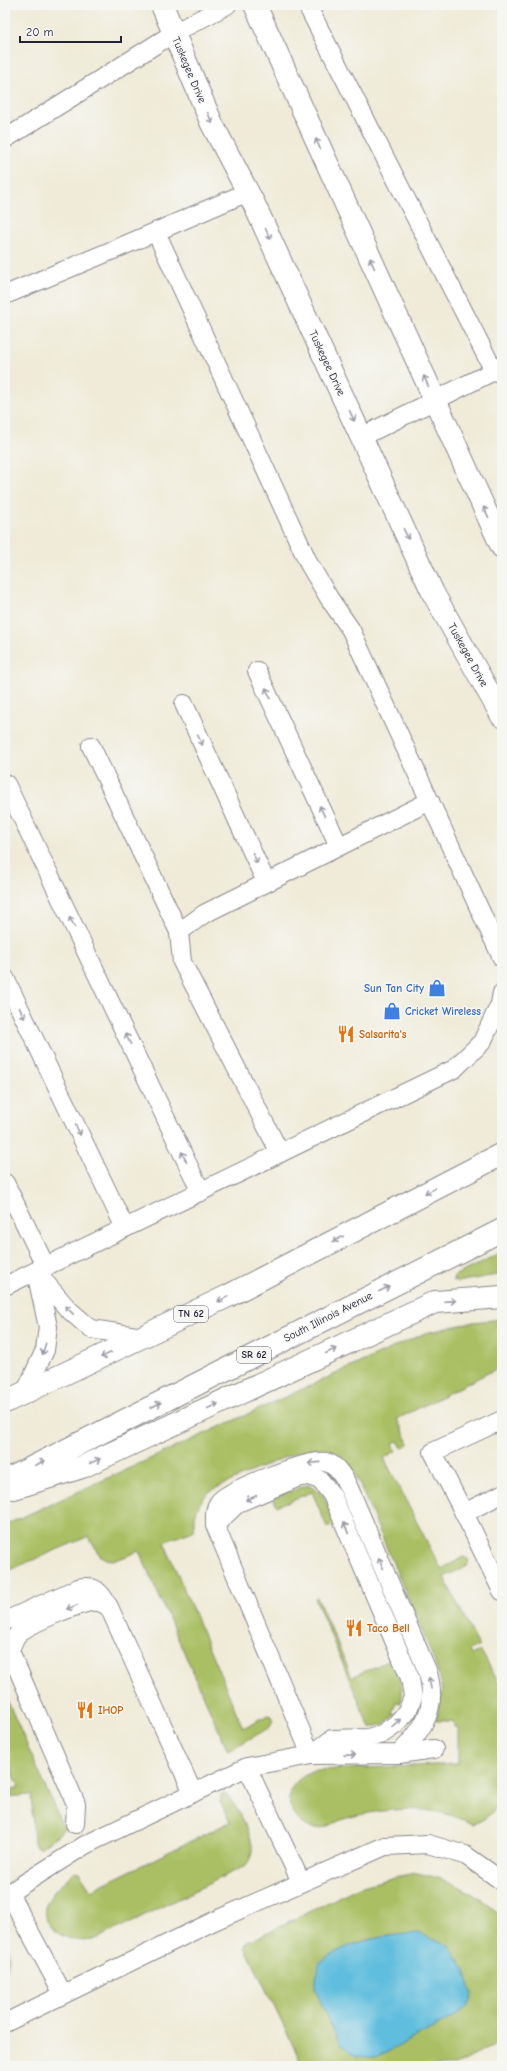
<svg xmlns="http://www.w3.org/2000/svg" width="507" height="2071" font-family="'Comic Neue',sans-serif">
  <rect width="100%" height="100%" fill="#f6f6f2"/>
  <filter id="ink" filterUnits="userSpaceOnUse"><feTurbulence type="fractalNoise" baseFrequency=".025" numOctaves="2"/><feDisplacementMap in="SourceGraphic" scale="8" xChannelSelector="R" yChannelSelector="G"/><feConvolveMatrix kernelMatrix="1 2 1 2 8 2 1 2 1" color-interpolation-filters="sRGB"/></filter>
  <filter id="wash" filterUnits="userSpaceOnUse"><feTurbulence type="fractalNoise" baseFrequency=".012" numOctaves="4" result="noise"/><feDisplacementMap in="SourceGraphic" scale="16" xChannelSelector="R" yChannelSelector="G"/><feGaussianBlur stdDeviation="0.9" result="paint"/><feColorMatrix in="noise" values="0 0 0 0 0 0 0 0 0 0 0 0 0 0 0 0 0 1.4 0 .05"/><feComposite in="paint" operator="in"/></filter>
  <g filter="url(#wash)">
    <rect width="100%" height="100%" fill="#efebd8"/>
    <g fill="#aabf64" stroke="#667050">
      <polygon points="502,1252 502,1274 457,1282 453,1280 454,1276"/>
      <path d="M 502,1319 L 502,1366 L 397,1419 L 409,1443 L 402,1448 L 398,1441 L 393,1443 L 396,1451 L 384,1458 L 441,1569 L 464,1557 L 469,1560 L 467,1566 L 444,1577 L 479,1646 L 469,1650 L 471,1655 L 481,1651 L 502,1689 L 502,1795 C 496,1810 488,1820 472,1824 C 434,1804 388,1807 347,1818 C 336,1821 325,1830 313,1828 C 298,1826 285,1805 290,1791 C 295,1780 306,1774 316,1770 L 458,1764 L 458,1727 L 454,1727 L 453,1721 L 436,1721 L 442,1690 L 437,1669 L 428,1645 L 354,1471 C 346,1460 336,1449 322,1448 C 300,1446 235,1480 212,1490 C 197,1501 195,1514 193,1531 L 164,1542 L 243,1728 L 268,1715 L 272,1716 L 273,1720 L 269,1728 L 228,1751 L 139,1551 C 111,1563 102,1567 89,1536 L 5,1572 L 5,1525 L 425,1333 L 473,1322 Z"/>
      <path d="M 307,1485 C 324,1487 329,1510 335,1523 L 327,1527 L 312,1492 L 277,1506 L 273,1498 Z"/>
      <path d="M 317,1597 L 352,1677 L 390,1660 C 400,1674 404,1687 401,1703 L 396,1702 L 392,1713 L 396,1714 L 384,1724 L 370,1728 L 315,1598 Z"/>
      <polygon points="5,1695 64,1829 63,1831 40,1848 36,1847 34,1843 31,1795 6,1797 5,1811 5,1792 19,1787 5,1754"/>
      <path d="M 222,1794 L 228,1795 L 230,1797 C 240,1816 264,1847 245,1866 L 96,1939 C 75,1946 38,1932 47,1903 C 52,1891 66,1880 75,1871 L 79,1872 L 91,1890 L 230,1822 L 220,1801 Z"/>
      <path d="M 416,1873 C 450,1878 477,1894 502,1916 L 502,2042 L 453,2066 L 303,2066 L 250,1957 L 245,1947 L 246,1943 L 359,1887 L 395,1877 Z"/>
      <polygon points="5,1940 10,1955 5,1975"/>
    </g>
    <path fill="#5fbddd" stroke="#40708c" d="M 418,1933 L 449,1946 L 465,1970 L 472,1994 L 468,2005 L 452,2018 L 376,2058 L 357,2056 L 340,2044 L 326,2015 L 315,1988 L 318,1964 C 348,1940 381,1936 418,1933 Z"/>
  </g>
  <g filter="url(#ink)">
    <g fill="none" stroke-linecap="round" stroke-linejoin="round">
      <g stroke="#88868a" stroke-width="20">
        <g id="service">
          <polyline points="307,5 494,371"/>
          <polyline points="5,139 174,33 227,5"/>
          <polyline points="156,232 309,564 329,598 351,630 502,958"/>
          <polyline points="5,295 118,248 248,192"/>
          <polyline points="361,437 502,367"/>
          <polyline points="257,671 339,846"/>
          <polyline points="184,704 266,882"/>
          <polyline points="91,746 179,932"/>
          <polyline points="6,784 201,1192"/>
          <polyline points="5,978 125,1228"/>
          <polyline points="280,1153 182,962 179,932 204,914 430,801"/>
          <polyline points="5,1183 46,1267"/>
          <polyline points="5,1286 454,1069 482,1042 500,1004 502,993"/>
          <polyline points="25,1393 45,1350 48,1327 36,1272 68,1309 91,1329 143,1337"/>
          <polyline points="502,1494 464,1513 502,1591"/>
          <polyline points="464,1513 433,1452 502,1420"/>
          <polyline points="215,1525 238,1503 297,1478 308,1476 320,1480 332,1495 410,1678 413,1697 407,1712 395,1725 382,1734 368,1738 332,1739 311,1755"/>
          <path d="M 5,1621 L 78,1588 C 95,1584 101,1593 109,1607 L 193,1793"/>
          <polyline points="399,1754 434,1749"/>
          <path d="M 247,1767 L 311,1755 L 399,1754 C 424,1729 439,1707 427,1670 L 349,1488 C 344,1478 337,1464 325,1462 C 309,1459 229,1489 219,1502 C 214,1509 215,1516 215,1525 L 311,1755"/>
          <path d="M 75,1824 L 76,1804 L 10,1651 C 12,1644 14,1637 20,1632 C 31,1624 85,1599 97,1602 C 101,1602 105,1605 109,1607"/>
          <polyline points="63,1994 9,1893 85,1845 247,1767 301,1882"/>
          <polyline points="5,2023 214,1921 385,1846 428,1844 465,1855 502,1881"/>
        </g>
      </g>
      <g stroke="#88868a" stroke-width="24">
        <g id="tertiary">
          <polyline points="162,5 212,124 254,204 433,593 502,716"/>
          <polyline points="255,5 502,547"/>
        </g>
      </g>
      <g stroke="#88868a" stroke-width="24">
        <g id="trunk">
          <polyline points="5,1402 228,1296 502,1154"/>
          <polyline points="5,1481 502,1230"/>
          <polyline points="14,1488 82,1467 435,1302 502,1297"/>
        </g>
      </g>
      <use href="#service" stroke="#fff" stroke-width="18"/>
      <use href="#tertiary" stroke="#fff" stroke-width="22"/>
      <use href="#trunk" stroke="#fff" stroke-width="22"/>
    </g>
    <defs><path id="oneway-shaft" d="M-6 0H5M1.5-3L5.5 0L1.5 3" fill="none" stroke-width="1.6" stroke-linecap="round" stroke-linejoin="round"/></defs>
    <g stroke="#9c9ca7">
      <use href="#oneway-shaft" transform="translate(210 118) rotate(67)"/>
      <use href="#oneway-shaft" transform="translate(318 144) rotate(-114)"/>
      <use href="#oneway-shaft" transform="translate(268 234) rotate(65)"/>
      <use href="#oneway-shaft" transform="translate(372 263) rotate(-114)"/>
      <use href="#oneway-shaft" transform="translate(426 381) rotate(-114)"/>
      <use href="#oneway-shaft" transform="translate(352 416) rotate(65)"/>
      <use href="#oneway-shaft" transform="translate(486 512) rotate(-115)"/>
      <use href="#oneway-shaft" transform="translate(406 534) rotate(65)"/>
      <use href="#oneway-shaft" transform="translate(268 693) rotate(-115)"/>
      <use href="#oneway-shaft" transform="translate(200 740) rotate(65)"/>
      <use href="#oneway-shaft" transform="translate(322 811) rotate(-115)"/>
      <use href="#oneway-shaft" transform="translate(255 858) rotate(65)"/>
      <use href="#oneway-shaft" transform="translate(72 922) rotate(-116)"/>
      <use href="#oneway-shaft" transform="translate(22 1013) rotate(64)"/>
      <use href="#oneway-shaft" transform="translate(128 1039) rotate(-116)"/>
      <use href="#oneway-shaft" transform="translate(78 1130) rotate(64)"/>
      <use href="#oneway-shaft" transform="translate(184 1157) rotate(-116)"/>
      <use href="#oneway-shaft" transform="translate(430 1191) rotate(152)"/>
      <use href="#oneway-shaft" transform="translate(338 1239) rotate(153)"/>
      <use href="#oneway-shaft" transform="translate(384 1289) rotate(-27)"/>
      <use href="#oneway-shaft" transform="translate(223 1299) rotate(154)"/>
      <use href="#oneway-shaft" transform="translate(450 1301) rotate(-4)"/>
      <use href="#oneway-shaft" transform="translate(69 1310) rotate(-136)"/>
      <use href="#oneway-shaft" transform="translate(44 1349) rotate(106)"/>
      <use href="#oneway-shaft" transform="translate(331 1351) rotate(-25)"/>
      <use href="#oneway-shaft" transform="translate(106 1355) rotate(155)"/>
      <use href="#oneway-shaft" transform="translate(156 1405) rotate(-27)"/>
      <use href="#oneway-shaft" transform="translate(213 1406) rotate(-25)"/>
      <use href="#oneway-shaft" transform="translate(95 1461) rotate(-25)"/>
      <use href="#oneway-shaft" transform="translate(40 1463) rotate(-27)"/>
      <use href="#oneway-shaft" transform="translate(314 1463) rotate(174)"/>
      <use href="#oneway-shaft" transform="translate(251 1498) rotate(157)"/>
      <use href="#oneway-shaft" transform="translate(346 1528) rotate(-113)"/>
      <use href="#oneway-shaft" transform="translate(381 1563) rotate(-113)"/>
      <use href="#oneway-shaft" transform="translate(72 1607) rotate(157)"/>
      <use href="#oneway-shaft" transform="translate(430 1683) rotate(-100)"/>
      <use href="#oneway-shaft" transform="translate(396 1723) rotate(-42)"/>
      <use href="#oneway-shaft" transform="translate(350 1755) rotate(-1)"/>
    </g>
  </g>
  <defs>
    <g id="shop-bare" transform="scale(1.38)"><path d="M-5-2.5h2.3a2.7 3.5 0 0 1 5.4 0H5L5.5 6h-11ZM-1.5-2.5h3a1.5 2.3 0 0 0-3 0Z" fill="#3f7fe0" stroke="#f6f6f2" stroke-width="2.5" paint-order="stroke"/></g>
    <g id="restaurant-bare" transform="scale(1.38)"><path d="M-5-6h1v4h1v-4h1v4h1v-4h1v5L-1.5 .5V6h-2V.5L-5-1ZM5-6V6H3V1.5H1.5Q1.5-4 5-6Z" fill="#e8710a" stroke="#f6f6f2" stroke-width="2.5" paint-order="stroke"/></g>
  </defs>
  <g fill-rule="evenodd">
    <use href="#shop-bare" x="437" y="988"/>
    <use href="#shop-bare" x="392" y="1011"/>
    <use href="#restaurant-bare" x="346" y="1034"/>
    <use href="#restaurant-bare" x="354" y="1628"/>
    <use href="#restaurant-bare" x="85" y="1710"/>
  </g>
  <g text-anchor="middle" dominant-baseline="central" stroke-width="3" stroke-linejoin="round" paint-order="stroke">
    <g fill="#f6f6f2" stroke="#626272" stroke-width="1">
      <rect x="174" y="1306" width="34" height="16" rx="3"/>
      <rect x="237" y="1347" width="34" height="16" rx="3"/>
    </g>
    <g font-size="10" font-weight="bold" fill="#22223b">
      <text x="191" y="1314">TN 62</text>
      <text x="254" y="1355">SR 62</text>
    </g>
    <g font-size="11" fill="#22223b" stroke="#f6f6f2">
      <text transform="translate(189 70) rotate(67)">Tuskegee Drive</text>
      <text transform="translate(327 363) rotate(65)">Tuskegee Drive</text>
      <text transform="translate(468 655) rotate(61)">Tuskegee Drive</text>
      <text transform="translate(328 1317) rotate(-27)">South Illinois Avenue</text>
    </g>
    <g font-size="11" font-weight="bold" fill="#366cbe" stroke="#f6f6f2" text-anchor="end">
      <text x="424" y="988">Sun Tan City</text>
      <text x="405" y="1011" text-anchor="start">Cricket Wireless</text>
    </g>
    <g font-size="11" font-weight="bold" fill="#c56008" stroke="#f6f6f2" text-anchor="start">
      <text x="359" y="1034">Salsarita's</text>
      <text x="367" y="1628">Taco Bell</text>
      <text x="98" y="1710">IHOP</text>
    </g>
  </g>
  <rect width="507" height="2071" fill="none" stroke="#f6f6f2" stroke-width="20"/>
  <path d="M20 36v6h101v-6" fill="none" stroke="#22223b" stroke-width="2"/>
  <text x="26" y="36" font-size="12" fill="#22223b" stroke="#f6f6f2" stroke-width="3" paint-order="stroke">20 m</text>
</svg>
